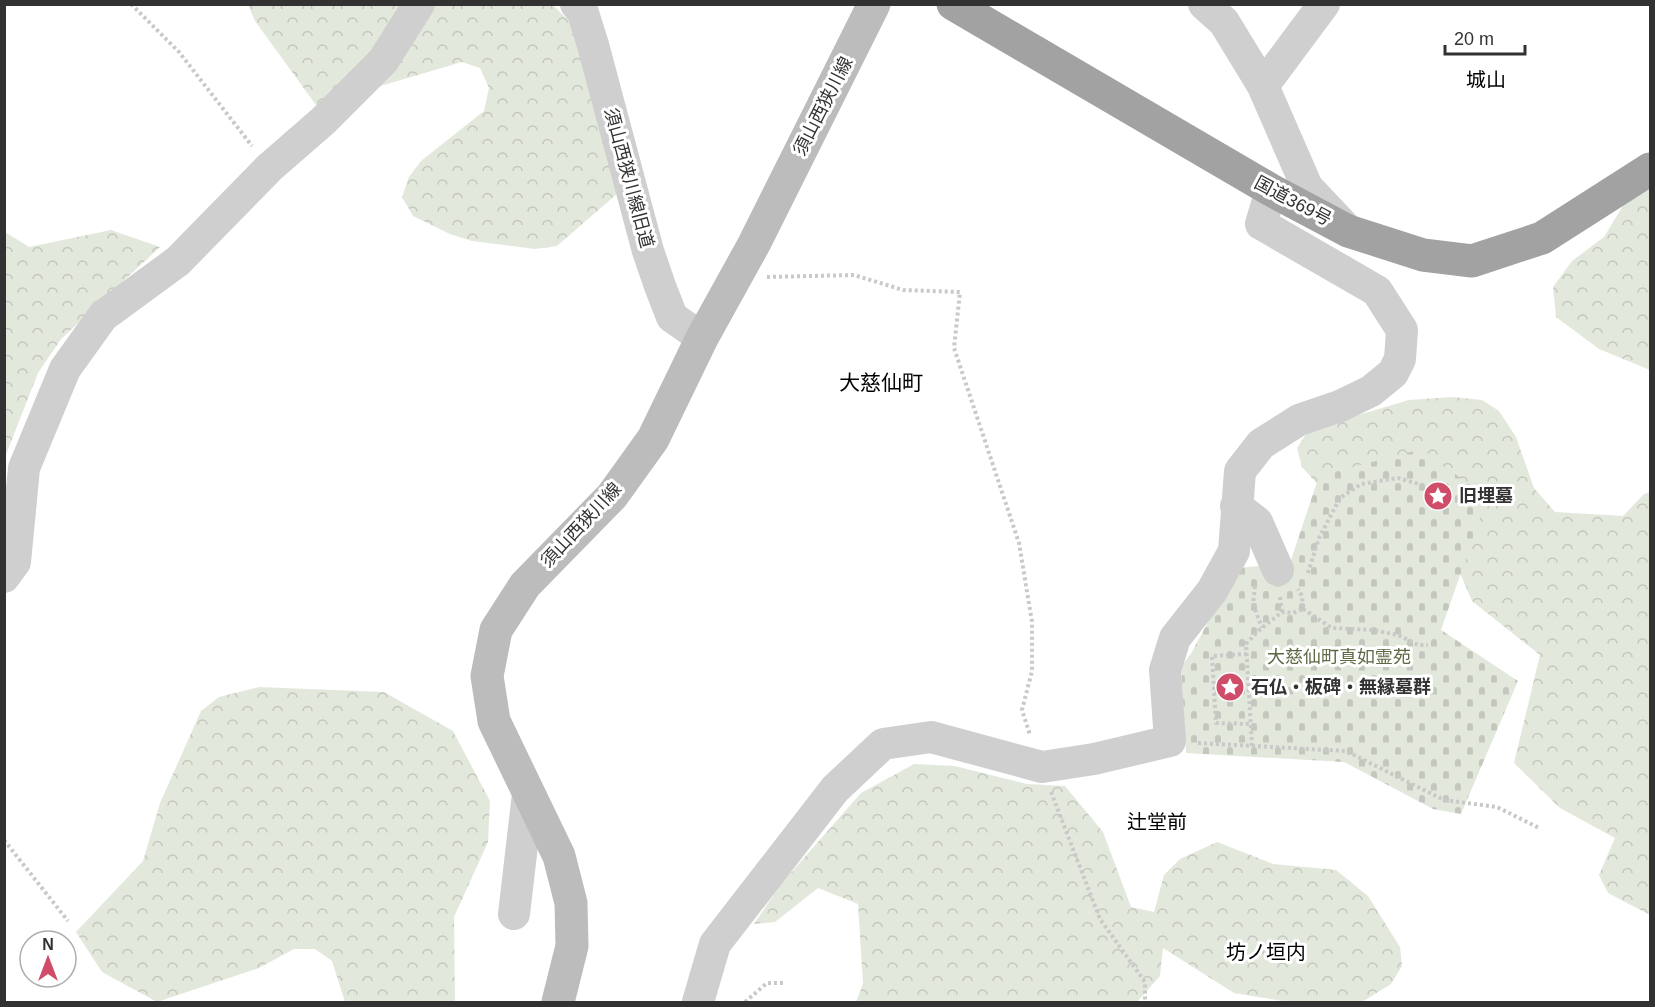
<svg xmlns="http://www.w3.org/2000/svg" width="1655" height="1007" font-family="Arial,'Noto Sans JP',sans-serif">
  <defs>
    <pattern id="forest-crowns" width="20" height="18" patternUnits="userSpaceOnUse" patternTransform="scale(1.5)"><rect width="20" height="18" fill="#e3e8dc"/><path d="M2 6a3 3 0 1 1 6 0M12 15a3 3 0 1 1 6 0" fill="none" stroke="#c3c7bd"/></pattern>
    <pattern id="cemetery-stones" width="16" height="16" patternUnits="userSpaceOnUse" patternTransform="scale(1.5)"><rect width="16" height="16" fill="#e3e8dc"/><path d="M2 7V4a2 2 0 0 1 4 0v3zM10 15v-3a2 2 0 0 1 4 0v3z" fill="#c3c7bd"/></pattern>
  </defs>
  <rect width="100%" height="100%" fill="#fff"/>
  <g fill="url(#forest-crowns)">
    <polygon points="248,5 553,5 572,24 618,193 557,246 535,249 472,241 450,234 413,216 402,197 409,177 421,161 484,111 489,88 480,68 462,62 316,105 255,21"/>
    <polygon points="1650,183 1650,370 1599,349 1556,317 1553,287 1572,261 1604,237 1627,199"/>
    <polygon points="111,230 160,247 61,339 38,373 5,457 5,232 29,247"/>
    <polygon points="1452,397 1482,400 1499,411 1516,437 1534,488 1555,512 1623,516 1644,494 1650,492 1650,915 1608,893 1599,875 1615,838 1560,808 1514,763 1540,655 1472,601 1447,543 1331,499 1302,467 1297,448 1308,431 1338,421 1409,400"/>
    <polygon points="259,687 384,692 453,731 490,801 488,842 454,917 455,1002 345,1002 332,961 315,949 294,949 259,968 157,1002 102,972 76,932 143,861 160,803 201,711 219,697"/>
    <polygon points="914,764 955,766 1027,784 1065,786 1103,832 1131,907 1154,912 1164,875 1180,859 1217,842 1273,864 1336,870 1368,896 1400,947 1402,966 1391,984 1362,1002 1289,1002 1234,993 1163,948 1160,976 1137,1002 856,1002 863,984 858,904 818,888 775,922 754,924 781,884 861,793"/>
  </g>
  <polygon fill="url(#cemetery-stones)" points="1422,449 1487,498 1441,630 1518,681 1461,814 1433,809 1344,762 1186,753 1181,667 1192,652 1237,568 1290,563 1319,476"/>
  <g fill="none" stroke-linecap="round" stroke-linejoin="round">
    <g stroke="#c9c9c9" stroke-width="4" stroke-dasharray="3 3" stroke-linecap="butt">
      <polyline points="131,4 179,52 252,146"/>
      <polyline points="767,277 854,275 903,290 960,292 954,348 1019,543 1032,622 1032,671 1022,710 1030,735"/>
      <polyline points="1308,573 1319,538 1340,498 1361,484 1398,478 1422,485"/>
      <polyline points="1255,586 1253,604 1262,628"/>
      <polyline points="1280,597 1282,612"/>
      <polyline points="1303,609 1332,628 1373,630 1398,635 1418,645 1428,645"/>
      <polyline points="1247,654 1212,656 1216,723 1252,724"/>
      <polyline points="1198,743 1346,751 1444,800 1497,807 1539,828"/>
      <polyline points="1252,746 1246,644 1257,632 1282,612 1293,613 1303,609 1302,596 1298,589"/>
      <polyline points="1051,792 1100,919 1145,982 1145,1002"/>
      <polyline points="4,840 68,921"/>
      <polyline points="745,1002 767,983 784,983"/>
    </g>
    <g stroke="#cfcfcf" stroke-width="32">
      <polyline points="576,4 583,13 593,45 648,251 660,286 672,317 702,338"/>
      <polyline points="1204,4 1224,22 1263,86 1307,187 1344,226"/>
      <polyline points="1263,86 1324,4"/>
      <polyline points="1236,506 1257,522 1278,570"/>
      <polyline points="4,577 15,562 24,468 65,369 103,316 178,261 269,168 323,121 383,61 419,4"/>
      <polyline points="514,914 528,794"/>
      <polyline points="698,1002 715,944 835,789 883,744 931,737 1042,767 1094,759 1170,741 1165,670 1175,638 1212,591 1234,551 1240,471 1261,444 1299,420 1340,406 1371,391 1393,373 1400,359 1402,330 1377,291 1261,224 1271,190"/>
    </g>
    <polyline stroke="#bcbcbc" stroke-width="33" points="558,1002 572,946 571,903 559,856 494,721 487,676 496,630 525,585 612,496 653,439 702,338 754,244 874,4"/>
    <polyline stroke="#a2a2a2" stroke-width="33" points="953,4 1271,190 1348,231 1423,255 1472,261 1542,238 1650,169"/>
  </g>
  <defs>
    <g id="sight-disc" transform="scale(1.5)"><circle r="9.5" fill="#d04d6a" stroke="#fff"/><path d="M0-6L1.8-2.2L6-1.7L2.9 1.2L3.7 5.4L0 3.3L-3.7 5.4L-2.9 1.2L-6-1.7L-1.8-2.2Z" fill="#fff"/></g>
  </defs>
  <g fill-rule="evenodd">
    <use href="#sight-disc" x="1438" y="496"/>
    <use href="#sight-disc" x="1230" y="687"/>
  </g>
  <g text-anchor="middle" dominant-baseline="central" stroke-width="6" stroke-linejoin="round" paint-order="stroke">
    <g font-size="18" fill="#323232" stroke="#fff">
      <text transform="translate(823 106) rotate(-63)">須山西狭川線</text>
      <text transform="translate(629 178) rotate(75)">須山西狭川線旧道</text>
      <text transform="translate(1293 201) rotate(28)">国道369号</text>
      <text transform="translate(581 525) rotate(-47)">須山西狭川線</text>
    </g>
    <g font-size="18" font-weight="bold" fill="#323232" stroke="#fff" text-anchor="start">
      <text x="1459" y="496">旧埋墓</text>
      <text x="1251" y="687">石仏・板碑・無縁墓群</text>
    </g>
    <g font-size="18" fill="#5b6944" stroke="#fff">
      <text x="1339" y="657">大慈仙町真如霊苑</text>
    </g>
    <g font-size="20" fill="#000" stroke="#fff">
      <text x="1486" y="80">城山</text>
      <text x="1157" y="822">辻堂前</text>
      <text x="1266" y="952">坊ノ垣内</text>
    </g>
    <g font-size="21" fill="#000" stroke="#fff">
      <text x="881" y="382">大慈仙町</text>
    </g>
  </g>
  <rect width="1655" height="1007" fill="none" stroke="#323232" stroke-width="12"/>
  <g transform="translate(48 959)"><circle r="28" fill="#ffffff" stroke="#adadad" stroke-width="1.5"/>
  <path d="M0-4.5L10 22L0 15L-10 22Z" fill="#d04d6a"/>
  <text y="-9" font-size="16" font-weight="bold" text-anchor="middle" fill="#323232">N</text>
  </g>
  <path d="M1445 45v9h80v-9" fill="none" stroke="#323232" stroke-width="3"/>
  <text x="1454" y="45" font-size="18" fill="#323232" stroke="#ffffff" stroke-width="4.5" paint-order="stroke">20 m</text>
</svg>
